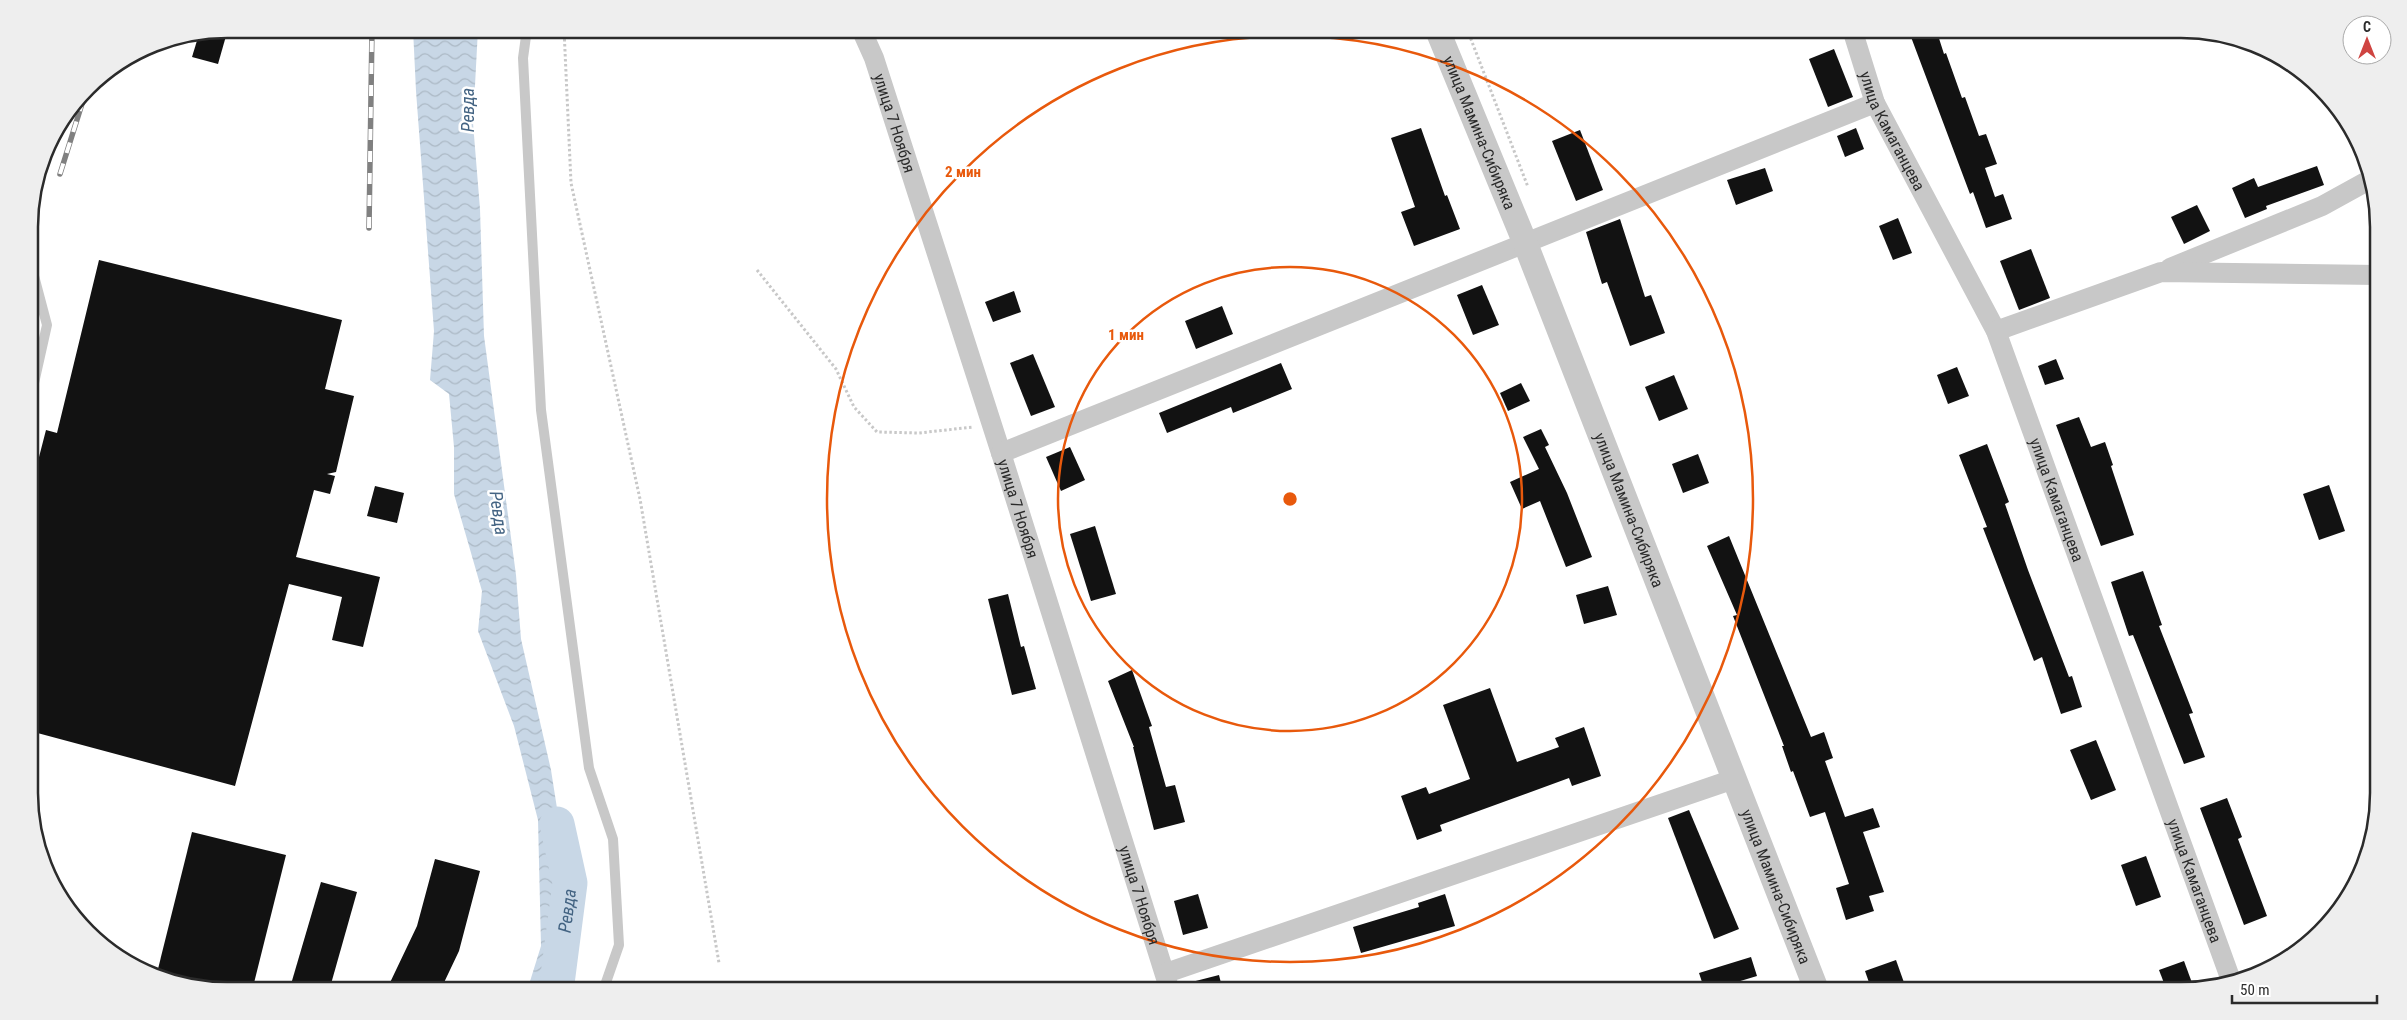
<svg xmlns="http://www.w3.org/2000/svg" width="2407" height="1020" font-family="'Roboto Condensed',sans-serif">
  <defs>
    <pattern id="water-waves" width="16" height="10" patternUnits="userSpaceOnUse" patternTransform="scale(1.25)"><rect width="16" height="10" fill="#c8d7e6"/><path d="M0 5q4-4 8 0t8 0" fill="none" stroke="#acb9c5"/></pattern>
  </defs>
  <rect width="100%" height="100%" fill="#fff"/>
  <polygon fill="url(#water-waves)" points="413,29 478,29 473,123 480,209 484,336 516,575 521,639 551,770 567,872 572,965 564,991 527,991 541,946 538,820 514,726 478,631 482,591 454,494 454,447 449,394 430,380 434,331 416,91"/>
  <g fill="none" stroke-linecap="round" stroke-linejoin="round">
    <path stroke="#c8d7e6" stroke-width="35" id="s1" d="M 556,991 L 570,883 L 557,824"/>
  </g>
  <g fill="#121212">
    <polygon points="228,29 218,64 192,57 199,34"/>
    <polygon points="1908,29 1936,29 1944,54 1946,53 1962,98 1965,97 1979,136 1986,134 1997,164 1985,168 1995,197 2003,194 2012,219 1986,228 1973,192 1970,194"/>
    <polygon points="1834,49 1853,97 1828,107 1809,59"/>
    <polygon points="1421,128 1445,196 1447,195 1460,229 1414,246 1401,212 1415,207 1391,138"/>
    <polygon points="1856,128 1864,149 1845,157 1837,136"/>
    <polygon points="1580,130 1603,190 1576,201 1552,141"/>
    <polygon points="2317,166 2324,185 2266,206 2267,209 2245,218 2232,188 2254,178 2258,187"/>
    <polygon points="1765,168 1773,191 1736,205 1727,180"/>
    <polygon points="2197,205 2210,231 2184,244 2171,217"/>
    <polygon points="1898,218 1912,253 1893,260 1879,226"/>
    <polygon points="1620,219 1645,297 1651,295 1665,333 1630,346 1607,282 1602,284 1586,232"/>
    <polygon points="2031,249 2050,298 2019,310 2000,261"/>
    <polygon points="99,260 342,320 325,389 354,396 336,472 327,474 335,476 330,494 314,490 296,557 380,577 363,647 332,640 342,597 289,584 235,786 30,731 30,492 46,430 57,433"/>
    <polygon points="1482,285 1499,325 1473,335 1457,295"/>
    <polygon points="1014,291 1021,312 993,322 985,302"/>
    <polygon points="1222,306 1233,334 1196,349 1185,321"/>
    <polygon points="1033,354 1055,407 1031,416 1010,363"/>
    <polygon points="2056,359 2064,379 2045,385 2038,366"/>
    <polygon points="1281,363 1292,389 1233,413 1231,407 1167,433 1159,413"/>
    <polygon points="1957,367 1969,396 1948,404 1937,375"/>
    <polygon points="1674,375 1688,409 1659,421 1645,387"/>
    <polygon points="1521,383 1530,401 1508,411 1500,393"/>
    <polygon points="2079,417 2091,447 2105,442 2113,465 2111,466 2134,535 2101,546 2056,425"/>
    <polygon points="1541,429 1549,445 1545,447 1567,493 1592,557 1566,567 1540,501 1522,509 1510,482 1539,469 1523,437"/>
    <polygon points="1987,444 2009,502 2005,504 2028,570 2069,677 2072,676 2082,707 2061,714 2042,657 2034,661 1983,528 1987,527 1959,455"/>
    <polygon points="1070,447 1085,480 1061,491 1046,457"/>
    <polygon points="1698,454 1709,483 1683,493 1672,464"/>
    <polygon points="2329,485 2345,531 2319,540 2303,494"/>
    <polygon points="375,486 404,493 397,523 367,516"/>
    <polygon points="1095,526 1116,594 1091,601 1070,534"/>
    <polygon points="1729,536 1811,737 1824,732 1833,758 1825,761 1845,817 1873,808 1880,827 1863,832 1884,892 1869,896 1874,911 1846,920 1836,888 1849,884 1825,812 1810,817 1793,771 1791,772 1782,746 1784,746 1733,616 1737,615 1707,546"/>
    <polygon points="2143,571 2162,625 2159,626 2193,713 2189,714 2205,757 2184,764 2133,635 2129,636 2111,582"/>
    <polygon points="1608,586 1617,615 1584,624 1576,595"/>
    <polygon points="1008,594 1021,647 1024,646 1036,689 1012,695 988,599"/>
    <polygon points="1132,670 1152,726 1149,727 1166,787 1175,785 1185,822 1154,830 1133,747 1134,747 1108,681"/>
    <polygon points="1490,688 1517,762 1559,747 1555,738 1584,727 1601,776 1572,786 1569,778 1440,825 1442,831 1417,840 1401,796 1426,787 1429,794 1470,779 1443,705"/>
    <polygon points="2096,740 2116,790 2091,800 2070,750"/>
    <polygon points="2227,798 2242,837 2238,839 2267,916 2244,925 2200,808"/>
    <polygon points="1689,810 1739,929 1714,939 1668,818"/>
    <polygon points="192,832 286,855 252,991 226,991 156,977"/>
    <polygon points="2146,856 2161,897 2136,906 2121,865"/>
    <polygon points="435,859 480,871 459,951 440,991 386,991 417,926"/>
    <polygon points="321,882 357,892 329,991 289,991"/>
    <polygon points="1198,894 1208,928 1183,935 1174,901"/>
    <polygon points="1445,894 1455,926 1361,953 1353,927 1419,907 1418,903"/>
    <polygon points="1751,957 1757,976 1737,982 1740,991 1705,991 1699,973"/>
    <polygon points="1896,960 1907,991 1872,991 1865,971"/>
    <polygon points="2184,961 2195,991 2167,991 2159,970"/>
    <polygon points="1219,975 1223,991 1182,991 1180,985"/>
  </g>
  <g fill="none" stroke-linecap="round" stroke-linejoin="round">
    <g stroke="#c8c8c8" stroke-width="3" stroke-dasharray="2.5 2.5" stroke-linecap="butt">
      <polyline points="564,29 571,183 640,499 719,963"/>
      <polyline points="1467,29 1528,187"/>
      <polyline points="757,270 836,369 854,407 877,432 919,433 973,427"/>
    </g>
    <g stroke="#c8c8c8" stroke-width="10">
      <polyline points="527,29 523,58 541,410 589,768 613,839 619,945 603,991"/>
      <polyline points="29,257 47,325 30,401"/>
    </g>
    <g stroke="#c8c8c8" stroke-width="20">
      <path id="s2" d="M 861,29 L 874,58 L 1001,453 L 1170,991"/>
      <path id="s3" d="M 1852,29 L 1875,103 L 1996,331 L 2232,983"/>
      <polyline points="2170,268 2322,206 2371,179"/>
      <polyline points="1996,331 2161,272 2377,275"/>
      <polyline points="1001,453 1875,103"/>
      <polyline points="1166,973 1734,779"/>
    </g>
    <path stroke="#c8c8c8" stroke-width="25" id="s4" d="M 1437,29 L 1526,245 L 1817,991"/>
    <g stroke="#808080" stroke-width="5.5">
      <g id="rail">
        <polyline points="60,174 86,91"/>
        <polyline points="369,228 372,29"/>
      </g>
    </g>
    <use href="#rail" stroke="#fff" stroke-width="4" stroke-dasharray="11" stroke-linecap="butt"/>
  </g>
  <g fill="none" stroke="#e8590c" stroke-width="2.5">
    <circle cx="1290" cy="499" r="232"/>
    <circle cx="1290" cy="499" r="463"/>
  </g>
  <g text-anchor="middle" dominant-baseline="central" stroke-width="5" stroke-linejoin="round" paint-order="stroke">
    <g font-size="16" fill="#2b2b2b" stroke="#fff">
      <text stroke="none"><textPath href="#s2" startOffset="100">улица 7 Ноября</textPath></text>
      <text stroke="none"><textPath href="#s3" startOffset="110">улица Камаганцева</textPath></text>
      <text stroke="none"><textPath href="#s4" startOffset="112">улица Мамина-Сибиряка</textPath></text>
      <text stroke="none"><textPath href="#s3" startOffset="515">улица Камаганцева</textPath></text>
      <text stroke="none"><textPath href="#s2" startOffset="505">улица 7 Ноября</textPath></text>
      <text stroke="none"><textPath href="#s4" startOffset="518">улица Мамина-Сибиряка</textPath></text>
      <text stroke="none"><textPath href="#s3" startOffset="920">улица Камаганцева</textPath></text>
      <text stroke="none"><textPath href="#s4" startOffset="922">улица Мамина-Сибиряка</textPath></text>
      <text stroke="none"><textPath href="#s2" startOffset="910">улица 7 Ноября</textPath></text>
    </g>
    <g font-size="18" font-style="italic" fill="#446483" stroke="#fff">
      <text transform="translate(467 110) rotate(-90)">Ревда</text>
      <text transform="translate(499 513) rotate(82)">Ревда</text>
      <text stroke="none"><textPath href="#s1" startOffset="81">Ревда</textPath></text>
    </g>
  </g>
  <path d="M0 0H2407V1020H0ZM227 38H2181A189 189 0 0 1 2370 227V793A189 189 0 0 1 2181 982H227A189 189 0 0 1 38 793V227A189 189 0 0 1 227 38Z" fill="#eee" fill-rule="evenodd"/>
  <path fill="none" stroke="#2b2b2b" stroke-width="2.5" d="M227 38H2181A189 189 0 0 1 2370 227V793A189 189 0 0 1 2181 982H227A189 189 0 0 1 38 793V227A189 189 0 0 1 227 38Z"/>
  <circle cx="1290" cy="499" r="8" fill="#e8590c" stroke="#fff" stroke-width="2.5"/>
  <g font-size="15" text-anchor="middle" font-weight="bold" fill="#e8590c" stroke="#fff" stroke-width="5" stroke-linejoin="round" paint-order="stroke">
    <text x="963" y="177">2 мин</text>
    <text x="1126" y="340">1 мин</text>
  </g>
  <g transform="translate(2367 40)"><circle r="24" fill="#ffffff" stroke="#aaaaaa"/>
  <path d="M0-4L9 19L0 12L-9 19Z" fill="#cf4441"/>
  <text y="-8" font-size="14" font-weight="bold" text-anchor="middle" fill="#2b2b2b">С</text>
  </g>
  <path d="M2232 995v8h145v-8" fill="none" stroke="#2b2b2b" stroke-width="2.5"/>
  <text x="2240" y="995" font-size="15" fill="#2b2b2b" stroke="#ffffff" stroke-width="4" paint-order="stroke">50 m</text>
</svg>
